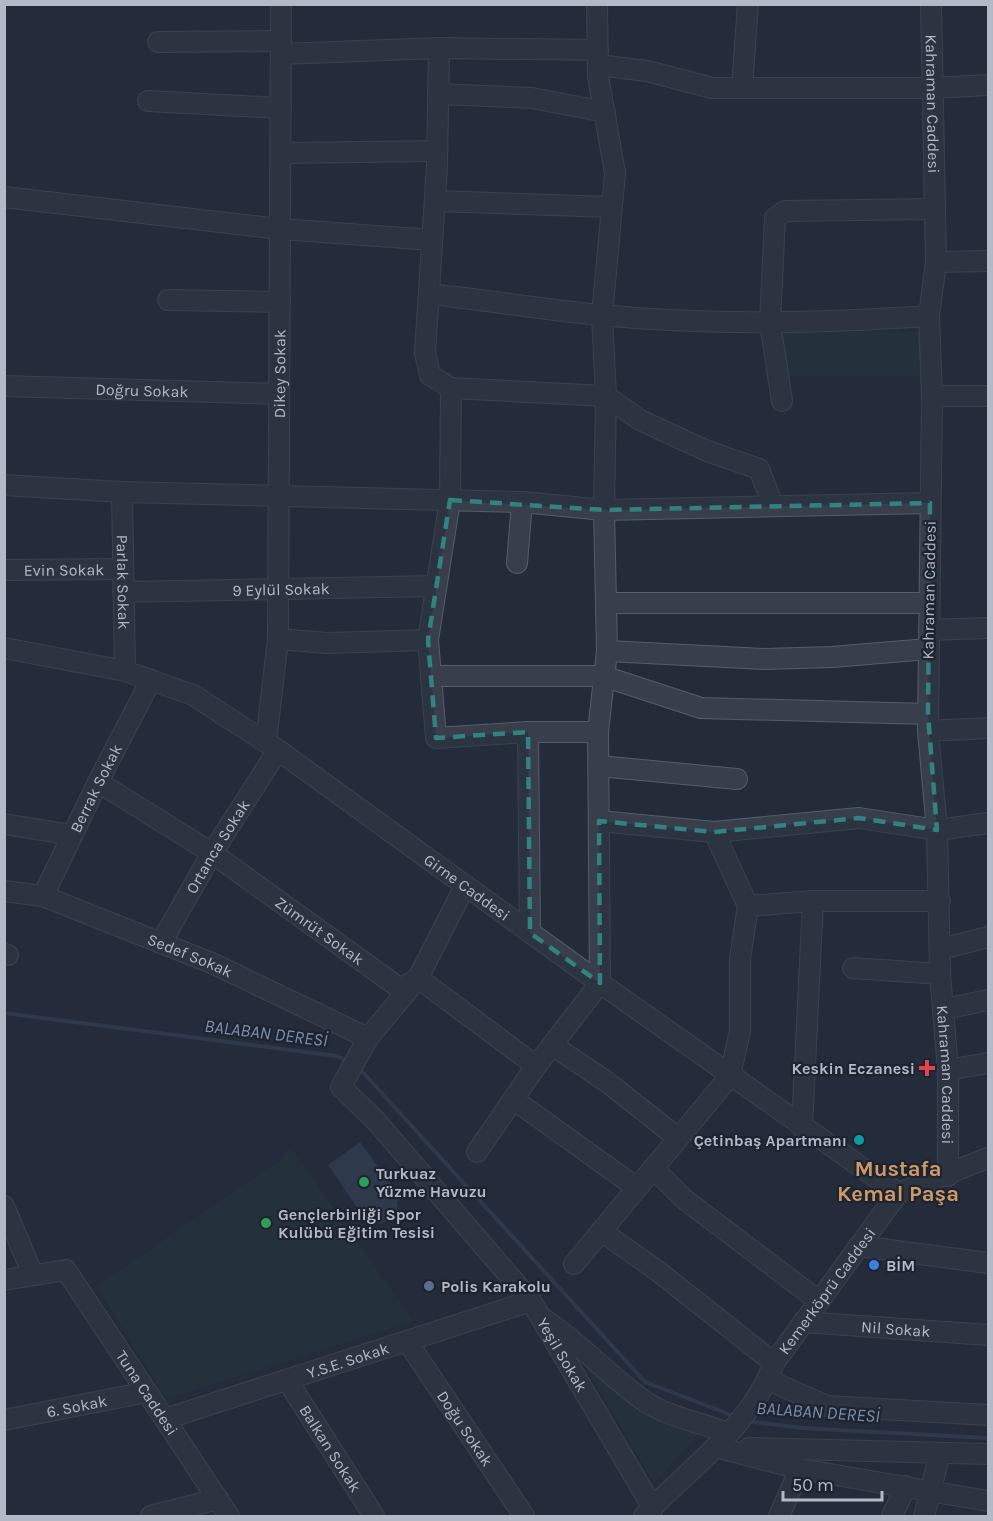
<svg xmlns="http://www.w3.org/2000/svg" width="993" height="1521" font-family="Karla,sans-serif">
  <rect width="100%" height="100%" fill="#242c3a"/>
  <g fill="#26383b">
    <polygon points="785,332 925,332 926,376 787,376 783,336"/>
    <polygon points="291,1148 413,1321 166,1399 97,1286 279,1161"/>
    <polygon points="577,1352 703,1429 654,1483"/>
  </g>
  <polygon fill="#3a4962" points="360,1142 401,1198 397,1202 398,1212 381,1224 372,1219 367,1222 328,1165"/>
  <g fill="none" stroke-linecap="round" stroke-linejoin="round">
    <g stroke="#3a4962" stroke-width="4">
      <polyline points="4,1013 337,1056 347,1061"/>
      <polyline points="359,1068 645,1382 734,1416"/>
      <polyline points="747,1421 802,1428 988,1438"/>
    </g>
    <g stroke="#565c69" stroke-width="22">
      <g id="minor">
        <path id="s1" d="M 931,4 L 936,262 L 929,316 L 932,396 L 928,731 L 937,830 L 940,974 L 948,1070 L 948,1176"/>
        <polyline points="158,42 281,41"/>
        <polyline points="439,48 437,165 425,353 430,375 451,388 450,500 428,640 436,738 528,732 598,732"/>
        <polyline points="281,54 439,48 598,50"/>
        <polyline points="598,65 647,71 712,88 932,88 988,85"/>
        <polyline points="742,87 748,4"/>
        <polyline points="438,94 532,98 605,112"/>
        <polyline points="148,101 281,108"/>
        <polyline points="281,153 437,151"/>
        <polyline points="4,197 280,229 432,240"/>
        <polyline points="435,201 611,207"/>
        <polyline points="936,262 988,261"/>
        <path d="M 429,294 C 487,300 544,310 601,315 C 710,326 820,323 929,316"/>
        <polyline points="168,300 280,302"/>
        <path id="s2" d="M 4,386 L 279,394"/>
        <polyline points="451,388 606,396 640,420 707,451 759,469 773,506"/>
        <polyline points="932,396 988,396"/>
        <polyline points="782,401 770,323 775,218 785,211 935,209"/>
        <polyline points="4,485 122,492 522,502 604,510 930,503"/>
        <path id="s3" d="M 122,492 L 125,671"/>
        <polyline points="517,563 522,502"/>
        <path id="s4" d="M 4,570 L 123,569"/>
        <path id="s5" d="M 123,592 L 436,586"/>
        <polyline points="606,603 929,603"/>
        <polyline points="929,630 988,628"/>
        <polyline points="278,639 327,643 428,640"/>
        <path id="s6" d="M 4,648 L 125,671 L 193,695 L 278,750 L 600,983 L 898,1193"/>
        <polyline points="607,651 765,659 832,657 928,649"/>
        <polyline points="431,676 603,676 701,708 928,714"/>
        <polyline points="928,731 988,728"/>
        <polyline points="528,732 530,933"/>
        <path id="s7" d="M 266,742 L 278,639 L 281,4"/>
        <polyline points="599,766 737,779"/>
        <path id="s8" d="M 98,782 L 212,853 L 401,989 L 418,978 L 536,1066"/>
        <polyline points="599,821 714,832 859,818 937,830 988,823"/>
        <polyline points="4,824 72,835"/>
        <path id="s9" d="M 465,886 L 418,978 L 368,1038 L 341,1087 L 376,1121 L 531,1301 L 653,1508"/>
        <path id="s10" d="M 4,891 L 43,896 L 214,964 L 368,1038"/>
        <path id="s11" d="M 43,896 L 98,782 L 151,680"/>
        <polyline points="748,906 813,901 940,901"/>
        <path id="s12" d="M 161,943 L 212,853 L 278,750"/>
        <polyline points="941,949 988,937"/>
        <polyline points="4,954 8,955"/>
        <polyline points="853,968 940,974"/>
        <polyline points="944,1009 988,1000"/>
        <polyline points="552,1045 607,1082 678,1138"/>
        <polyline points="948,1070 988,1063"/>
        <polyline points="513,1099 637,1188"/>
        <polyline points="802,1127 813,901"/>
        <polyline points="477,1152 536,1066 600,983 598,732 607,651 604,510 606,396 602,316 615,173 598,76 597,4"/>
        <polyline points="653,1168 684,1199 819,1301"/>
        <polyline points="4,1206 33,1275"/>
        <polyline points="601,1231 659,1272 774,1363"/>
        <polyline points="859,1246 988,1263"/>
        <polyline points="574,1264 730,1076 740,1031 740,959 748,906 714,832"/>
        <path id="s13" d="M 4,1280 L 66,1270 L 229,1516"/>
        <path d="M 542,1318 C 580,1342 609,1377 646,1402 C 667,1416 704,1424 728,1433"/>
        <path id="s14" d="M 803,1322 L 988,1335"/>
        <path id="s15" d="M 407,1341 L 524,1516"/>
        <path id="s16" d="M 287,1380 L 374,1516"/>
        <polyline points="768,1380 827,1406 988,1415"/>
        <path id="s17" d="M 165,1419 L 531,1301"/>
        <path id="s18" d="M 4,1420 L 147,1392"/>
        <polyline points="716,1447 800,1469 988,1501"/>
        <polyline points="749,1448 988,1454"/>
        <polyline points="151,1516 218,1499"/>
        <path id="s19" d="M 644,1516 C 689,1468 751,1427 774,1363 L 898,1193 L 988,1158"/>
        <polyline points="779,1516 800,1469"/>
        <polyline points="892,1516 906,1486"/>
        <polyline points="924,1516 940,1453"/>
      </g>
    </g>
    <use href="#minor" stroke="#383f4b" stroke-width="20"/>
  </g>
  <path d="M0 0H993V1521H0ZM 450,500 L 604,510 L 930,503 L 928,714 L 937,830 L 859,818 L 714,832 L 599,821 L 600,983 L 530,933 L 528,732 L 436,738 L 428,640 Z" fill="#242c3a" fill-opacity=".55" fill-rule="evenodd"/>
  <path fill="none" stroke="#308380" stroke-width="4.5" stroke-dasharray="12 8" stroke-linejoin="round" d="M 450,500 L 604,510 L 930,503 L 928,714 L 937,830 L 859,818 L 714,832 L 599,821 L 600,983 L 530,933 L 528,732 L 436,738 L 428,640 Z"/>
  <path fill="#e0444e" stroke="#1d242f" stroke-width="2" d="M924 1059h6v6h6v6h-6v6h-6v-6h-6v-6h6z"/>
  <circle fill="#0f9aa8" stroke="#1d242f" stroke-width="2" cx="859" cy="1140" r="6"/>
  <g fill="#2e9e5b" stroke="#1d242f" stroke-width="2">
    <circle cx="364" cy="1182" r="6"/>
    <circle cx="266" cy="1223" r="6"/>
  </g>
  <circle fill="#3f7fe0" stroke="#1d242f" stroke-width="2" cx="874" cy="1265" r="6"/>
  <circle fill="#5c6f8a" stroke="#1d242f" stroke-width="2" cx="429" cy="1286" r="6"/>
  <g text-anchor="middle" dominant-baseline="central" stroke-width="4.5" stroke-linejoin="round" paint-order="stroke">
    <g font-size="16" fill="#b3b9c6" stroke="#1d242f">
      <text stroke="none"><textPath href="#s1" startOffset="100">Kahraman Caddesi</textPath></text>
      <text stroke="none"><textPath href="#s7" startOffset="369">Dikey Sokak</textPath></text>
      <text stroke="none"><textPath href="#s2" startOffset="138">Doğru Sokak</textPath></text>
      <text stroke="none"><textPath href="#s4" startOffset="60">Evin Sokak</textPath></text>
      <text stroke="none"><textPath href="#s3" startOffset="90">Parlak Sokak</textPath></text>
      <text stroke="none"><textPath href="#s5" startOffset="158">9 Eylül Sokak</textPath></text>
      <text transform="translate(929 590) rotate(-89)">Kahraman Caddesi</text>
      <text stroke="none"><textPath href="#s11" startOffset="120">Berrak Sokak</textPath></text>
      <text stroke="none"><textPath href="#s12" startOffset="112">Ortanca Sokak</textPath></text>
      <text stroke="none"><textPath href="#s6" startOffset="530">Girne Caddesi</textPath></text>
      <text stroke="none"><textPath href="#s8" startOffset="267">Zümrüt Sokak</textPath></text>
      <text stroke="none"><textPath href="#s10" startOffset="198">Sedef Sokak</textPath></text>
      <text stroke="none"><textPath href="#s1" startOffset="1072">Kahraman Caddesi</textPath></text>
      <text stroke="none"><textPath href="#s19" startOffset="292">Kemerköprü Caddesi</textPath></text>
      <text stroke="none"><textPath href="#s14" startOffset="93">Nil Sokak</textPath></text>
      <text stroke="none"><textPath href="#s9" startOffset="586">Yeşil Sokak</textPath></text>
      <text stroke="none"><textPath href="#s17" startOffset="192">Y.S.E. Sokak</textPath></text>
      <text stroke="none"><textPath href="#s13" startOffset="210">Tuna Caddesi</textPath></text>
      <text stroke="none"><textPath href="#s18" startOffset="74">6. Sokak</textPath></text>
      <text stroke="none"><textPath href="#s15" startOffset="105">Doğu Sokak</textPath></text>
      <text stroke="none"><textPath href="#s16" startOffset="81">Balkan Sokak</textPath></text>
    </g>
    <g font-size="16" font-weight="bold" fill="#b3b9c6" stroke="#1d242f" text-anchor="start">
      <text x="915" y="1068" text-anchor="end">Keskin Eczanesi</text>
      <text x="847" y="1140" text-anchor="end">Çetinbaş Apartmanı</text>
      <text x="376" y="1173">Turkuaz<tspan x="376" dy="18">Yüzme Havuzu</tspan></text>
      <text x="278" y="1214">Gençlerbirliği Spor<tspan x="278" dy="18">Kulübü Eğitim Tesisi</tspan></text>
      <text x="886" y="1265">BİM</text>
      <text x="441" y="1286">Polis Karakolu</text>
    </g>
    <g font-size="18" font-style="italic" fill="#7c8eac" stroke="#1d242f">
      <text transform="translate(266 1033) rotate(7)">BALABAN DERESİ</text>
      <text transform="translate(818 1412) rotate(4)">BALABAN DERESİ</text>
    </g>
    <g font-size="22" font-weight="bold" fill="#ce9966" stroke="#1d242f">
      <text x="898" y="1169">Mustafa<tspan x="898" dy="25">Kemal Paşa</tspan></text>
    </g>
  </g>
  <rect width="993" height="1521" fill="none" stroke="#b3b9c6" stroke-width="12"/>
  <path d="M783 1491v9h99v-9" fill="none" stroke="#b3b9c6" stroke-width="3"/>
  <text x="792" y="1491" font-size="18" fill="#b3b9c6" stroke="#1d242f" stroke-width="4.5" paint-order="stroke">50 m</text>
</svg>
